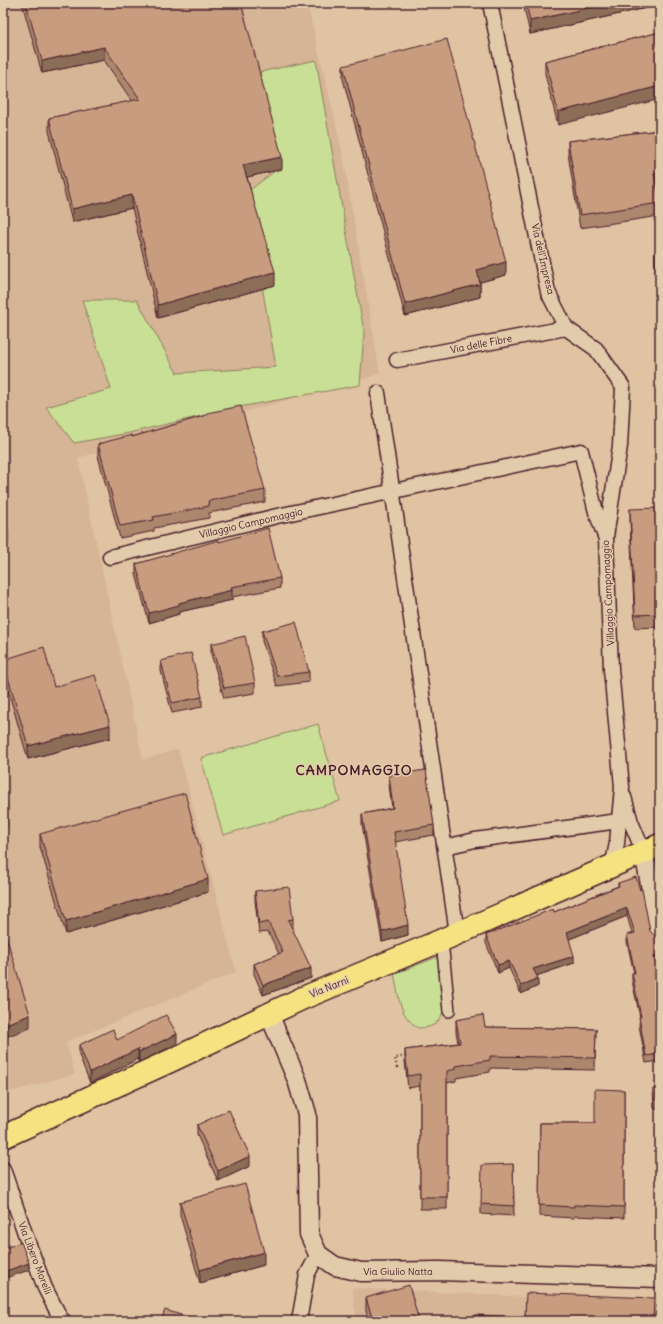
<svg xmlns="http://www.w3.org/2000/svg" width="663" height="1324" font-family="Delius,sans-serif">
  <rect width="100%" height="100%" fill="#e0c3a2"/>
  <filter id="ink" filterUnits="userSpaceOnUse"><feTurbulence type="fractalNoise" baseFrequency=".025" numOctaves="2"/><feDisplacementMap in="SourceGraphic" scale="8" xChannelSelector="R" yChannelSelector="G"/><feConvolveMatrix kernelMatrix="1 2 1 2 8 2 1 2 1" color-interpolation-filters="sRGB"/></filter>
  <g filter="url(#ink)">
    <g fill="#d6b496">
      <polygon points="3,3 307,3 342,150 380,374 78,458 143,760 178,749 236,972 66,1042 75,1074 3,1094"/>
      <polygon points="352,1288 496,1295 660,1307 660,1321 357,1321"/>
    </g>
    <g fill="#c9df95" stroke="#8a7f60">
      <polygon points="316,60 364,332 360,385 239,407 129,433 74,443 46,407 111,389 82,300 137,300 177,373 276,367 246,193 280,167 260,72"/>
      <polygon points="318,724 340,801 223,835 201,758"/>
      <polygon points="4,788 8,827 3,828 3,789"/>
      <path d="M 440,956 C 442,980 457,1030 418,1028 C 398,1014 399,996 394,974 Z"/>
    </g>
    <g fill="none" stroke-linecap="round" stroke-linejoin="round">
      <g stroke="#4a1f2b" stroke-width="14">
        <polyline id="pedestrian" points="440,941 443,951 449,1011"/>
      </g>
      <g stroke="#4a1f2b" stroke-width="17">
        <g id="minor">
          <polyline points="490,3 548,292 566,328 596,349 623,387 620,446 606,537"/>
          <polyline points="397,360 566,328"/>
          <polyline points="378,393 457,933"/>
          <polyline points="110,557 277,516 581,451 596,512 606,539 611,669 622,787 617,843 612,867"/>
          <polyline points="624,797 631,822 644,853"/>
          <polyline points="445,847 475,840 619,821"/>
          <polyline points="3,1169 29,1245 45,1288 61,1319 64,1321"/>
          <polyline points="299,1321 307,1275 318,1254"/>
        </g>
      </g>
      <g stroke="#4a1f2b" stroke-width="21">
        <g id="tertiary">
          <polyline points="644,853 660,936"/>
          <polyline points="269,1014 297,1080 307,1114 309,1234 318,1254 335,1266 361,1272 440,1271 660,1278"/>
        </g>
      </g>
      <g stroke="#4a1f2b" stroke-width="25">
        <polyline id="primary" points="3,1137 170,1061 303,998 440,941 660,845"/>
      </g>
      <polyline stroke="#4a1f2b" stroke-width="2.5" stroke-dasharray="1 3" stroke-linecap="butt" points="397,1068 395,1058 407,1056"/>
      <use href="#pedestrian" stroke="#e2cbab" stroke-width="11"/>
      <use href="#minor" stroke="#e2cbab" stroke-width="14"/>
      <use href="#tertiary" stroke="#e2cbab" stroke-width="18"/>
      <use href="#primary" stroke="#f5e382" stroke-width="22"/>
    </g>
    <g fill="#ac866d" stroke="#4a1f2b">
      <polygon points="22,3 241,3 282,169 247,177 275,285 158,318 132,208 72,222 49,131 49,118 132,101 104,60 42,73"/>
      <polygon points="523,3 655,3 655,6 530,34"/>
      <polygon points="660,32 558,125 545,74 545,61"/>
      <polygon points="343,66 506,275 480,282 480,297 405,316 343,79"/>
      <polygon points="660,130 660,186 657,186 660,203 660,216 580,228 568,154 568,141"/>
      <polygon points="655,253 660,253 660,306 656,306"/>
      <polygon points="207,413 265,490 265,502 209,513 209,518 154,528 154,531 120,538 98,456 98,444 132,437 207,415"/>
      <polygon points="630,509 660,531 660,627 635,628 630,522"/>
      <polygon points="219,542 280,578 280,588 232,597 232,600 179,612 179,614 149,623 136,574 136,564"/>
      <polygon points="262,631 309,672 309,682 277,686 262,641"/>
      <polygon points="211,644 255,683 255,693 224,698 211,654"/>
      <polygon points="3,660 54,687 110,738 28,759 3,673"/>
      <polygon points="161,661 202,697 202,707 172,713 161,671"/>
      <polygon points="389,775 434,825 434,835 395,842 408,935 382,942 362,824 362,814 392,808 389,785"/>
      <polygon points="40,834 208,892 66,934 40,847"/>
      <polygon points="618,883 650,931 660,962 656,963 660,982 660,1061 646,1063 639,1025 640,1017 632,981 632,973 634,973 627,942 627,935 632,933 627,916 569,939 574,963 536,976 538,986 521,994 509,968 498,973 486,943 486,935 554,912 618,886"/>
      <polygon points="255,891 293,919 293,929 292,929 311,978 263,995 254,974 254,964 279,954 268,932 259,933 255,901"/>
      <polygon points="456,1020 485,1027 596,1029 595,1070 490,1068 490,1072 456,1078 456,1081 447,1083 447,1209 420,1209 420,1086 408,1088 405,1062 405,1050 458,1043 456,1032"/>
      <polygon points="117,1040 177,1044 139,1062 138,1059 90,1083 79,1055 79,1045"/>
      <polygon points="660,1087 660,1111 654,1108 653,1089"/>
      <polygon points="624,1090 624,1218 574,1216 574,1218 539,1216 540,1123 595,1123"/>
      <polygon points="197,1125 250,1166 218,1181 197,1135"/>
      <polygon points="513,1164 514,1216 481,1214 481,1204"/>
      <polygon points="180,1202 264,1265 200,1283 180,1215"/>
      <polygon points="366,1298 419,1321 369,1321 366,1311"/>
    </g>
    <g fill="#8c6d59" stroke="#4a1f2b">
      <polygon points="611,3 655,3 655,6 530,34 530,21"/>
      <polygon points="104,47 104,60 42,73 42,61"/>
      <polygon points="660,86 660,99 558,125 558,112"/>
      <polygon points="282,157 282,169 243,178 243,165"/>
      <polygon points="132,195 132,208 72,222 72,209"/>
      <polygon points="506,262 506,275 477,283 477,270"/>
      <polygon points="275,272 275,285 158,318 158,305"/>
      <polygon points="480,284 480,297 405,316 405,304"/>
      <polygon points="8,531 8,544 3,546 3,533"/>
      <polygon points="232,590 232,600 179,612 179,614 149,623 149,613 179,603"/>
      <polygon points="110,725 110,738 28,759 28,746"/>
      <polygon points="208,879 208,892 66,934 66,921"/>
      <polygon points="627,908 627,916 567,940 567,932"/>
      <polygon points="408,925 408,935 382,942 382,932"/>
      <polygon points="660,955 660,962 654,963 654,956"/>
      <polygon points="574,956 574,963 533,977 533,969"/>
      <polygon points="509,961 509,968 498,973 498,965"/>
      <polygon points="311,968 311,978 263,995 263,985"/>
      <polygon points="538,978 538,986 521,994 521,986"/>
      <polygon points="30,1015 30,1028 3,1038 3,1025"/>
      <polygon points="177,1034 177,1044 139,1062 139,1052"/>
      <polygon points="138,1049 138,1059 90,1083 90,1072"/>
      <polygon points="250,1156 250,1166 218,1181 218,1171"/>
      <polygon points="264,1252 264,1265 200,1283 200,1270"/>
      <polygon points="29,1263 29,1270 3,1279 3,1272"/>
    </g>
    <g fill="#c89c7f" stroke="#4a1f2b">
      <polygon points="26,3 241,3 282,157 243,165 275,272 158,305 132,195 72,209 49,118 140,99 104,47 42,61"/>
      <polygon points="526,3 611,3 530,21"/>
      <polygon points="660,32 660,86 558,112 545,61"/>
      <polygon points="447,39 506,262 477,270 480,284 405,304 343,66"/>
      <polygon points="660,130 660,173 654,174 660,203 580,215 568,141"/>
      <polygon points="655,253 660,253 660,293 656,293"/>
      <polygon points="241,406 265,490 208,501 209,506 153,517 154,520 120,526 98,444 132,435 132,437 207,415 207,413"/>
      <polygon points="659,508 660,531 660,614 635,615 630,509"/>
      <polygon points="3,514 8,531 3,533"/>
      <polygon points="268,528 280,578 231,587 232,590 179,603 179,605 149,613 136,564 219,540 219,542"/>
      <polygon points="296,622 309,672 277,676 262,631"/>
      <polygon points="245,636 255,683 224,688 211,644"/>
      <polygon points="44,647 54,687 95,675 110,725 28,746 3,660"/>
      <polygon points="191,653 202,697 172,703 161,661"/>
      <polygon points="426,770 434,825 394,832 408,925 382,932 362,814 393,808 389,775"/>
      <polygon points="185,793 208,879 66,921 40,834"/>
      <polygon points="636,877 640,890 642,889 650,931 657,938 660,954 660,955 654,956 660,982 660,1054 646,1056 639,1017 641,1017 632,973 635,973 627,935 635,933 627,908 567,932 574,956 533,969 538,978 521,986 509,961 498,965 486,935 553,909 554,912 619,886 618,883"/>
      <polygon points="289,887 293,919 288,920 311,968 263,985 254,964 283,952 268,922 259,924 255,891"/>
      <polygon points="3,926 30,1015 3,1025"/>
      <polygon points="166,1015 177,1034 139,1052 138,1049 90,1072 79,1045 113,1029 117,1040"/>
      <polygon points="483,1015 485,1027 596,1029 595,1058 490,1056 490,1060 456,1066 456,1069 447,1071 447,1197 420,1197 420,1074 408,1076 405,1050 460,1043 456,1020"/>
      <polygon points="660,1087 660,1102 654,1099 653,1089"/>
      <polygon points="595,1089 624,1090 624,1207 574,1205 574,1207 539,1205 540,1123 595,1123"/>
      <polygon points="229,1110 250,1156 218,1171 197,1125"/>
      <polygon points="513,1164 514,1206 481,1204 482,1165"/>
      <polygon points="245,1184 264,1252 200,1270 180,1202"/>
      <polygon points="21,1242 29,1263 3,1272 3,1249"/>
      <polygon points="409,1285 419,1321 373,1321 366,1298"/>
      <polygon points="526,1293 654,1298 653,1321 477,1321 475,1315 525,1317"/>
      <polygon points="165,1310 194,1319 193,1321 161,1321"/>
      <polygon points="267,1319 267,1321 240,1321"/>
    </g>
  </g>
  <g text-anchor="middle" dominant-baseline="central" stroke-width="3" stroke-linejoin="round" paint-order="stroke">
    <g font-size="10" fill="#4a1f2b" stroke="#e2cbab">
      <text transform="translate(543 259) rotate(77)">Via dell'Impresa</text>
      <text transform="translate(481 344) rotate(-11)">Via delle Fibre</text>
      <text transform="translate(251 523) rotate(-13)">Villaggio Campomaggio</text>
      <text transform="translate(608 593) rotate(-93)">Villaggio Campomaggio</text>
      <text transform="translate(329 987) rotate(-22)">Via Narni</text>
      <text transform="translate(35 1258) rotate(69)">Via Libero Morelli</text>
      <text x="398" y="1271">Via Giulio Natta</text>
    </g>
    <g font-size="14" font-weight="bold" letter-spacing="1" fill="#4a1f2b" stroke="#e2cbab">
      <text x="354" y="770">CAMPOMAGGIO</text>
    </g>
  </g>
  <rect width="663" height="1324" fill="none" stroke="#e2cbab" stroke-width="16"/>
  <rect x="8" y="8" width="647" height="1308" fill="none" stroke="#4a1f2b" stroke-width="1.5" filter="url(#ink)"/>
</svg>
